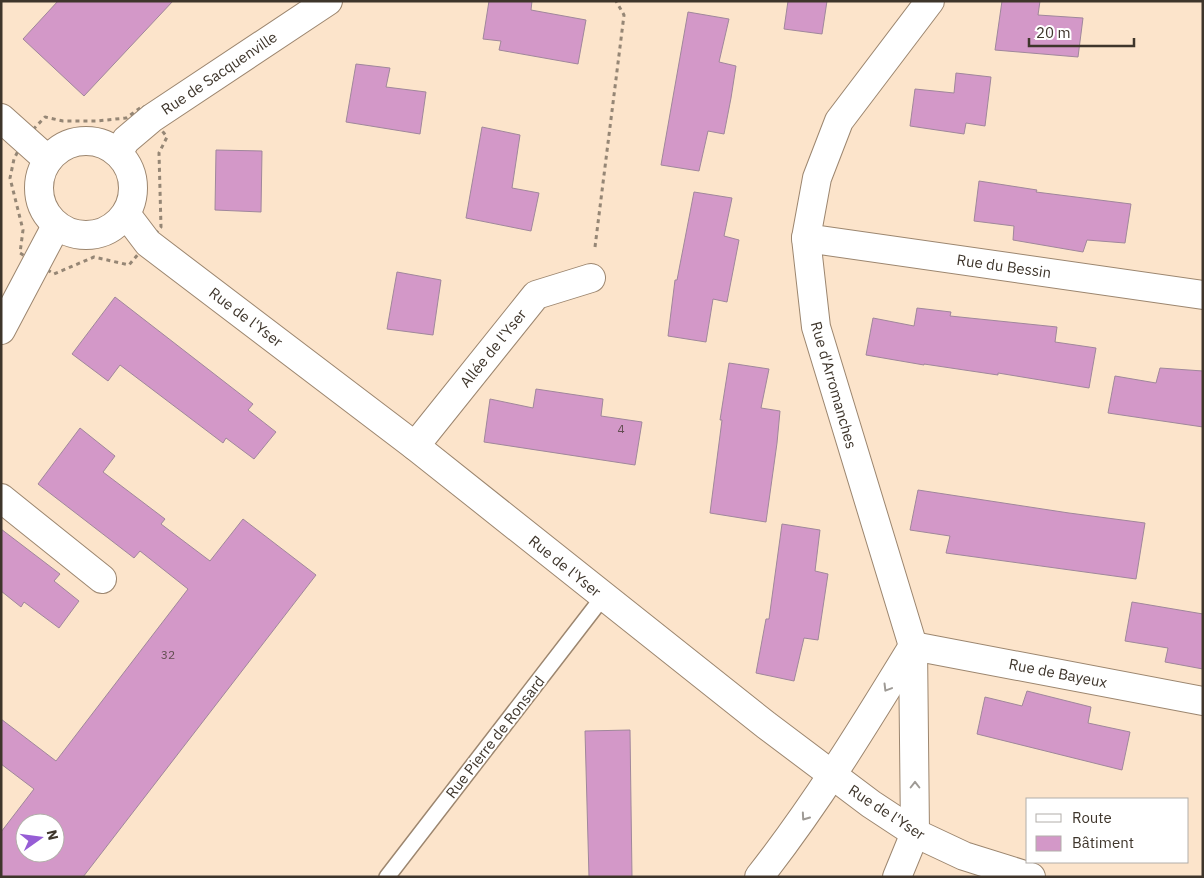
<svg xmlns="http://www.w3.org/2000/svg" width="1204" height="878" font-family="'IBM Plex Sans',sans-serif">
  <rect width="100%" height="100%" fill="#fce4cb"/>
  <g fill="#d398c8" stroke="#a0879b" fill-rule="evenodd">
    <polygon points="58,1 173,1 84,96 23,39"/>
    <polygon points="489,1 532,1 531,10 586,20 578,64 499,50 501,41 483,39"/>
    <polygon points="788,1 827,1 822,34 784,29"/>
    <polygon points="1002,1 1040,1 1038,15 1083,18 1078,57 995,50"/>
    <polygon points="688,12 729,19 719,62 736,66 731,98 724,134 708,131 699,171 661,165"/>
    <polygon points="356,64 390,68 386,87 426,92 420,134 346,122"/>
    <polygon points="956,73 991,77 985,126 966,123 964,134 910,126 915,89 954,93"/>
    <polygon points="482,127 520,135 512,188 539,193 531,231 466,218"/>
    <polygon points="216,150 262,151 261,212 215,210"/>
    <polygon points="979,181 1037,190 1036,192 1131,204 1125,243 1087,240 1083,252 1013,240 1014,226 974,221"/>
    <polygon points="694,192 732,198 724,236 739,240 727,302 713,299 706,342 668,336 675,280 677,280"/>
    <polygon points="397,272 441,280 433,335 387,329"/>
    <polygon points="115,297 253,404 248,410 276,432 254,459 226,438 223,443 120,365 108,381 72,354"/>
    <polygon points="917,308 951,312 950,316 1057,327 1055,342 1096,348 1089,388 998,373 998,375 924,364 924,365 866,355 873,318 914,326"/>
    <polygon points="729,363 769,369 761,408 780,411 777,443 766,522 710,513 722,420 720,420"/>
    <polygon points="1160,368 1203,371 1203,427 1108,413 1115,376 1156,383"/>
    <polygon points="536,389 603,399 601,416 642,422 635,465 484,442 490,399 533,408"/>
    <path d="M 80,428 L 115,456 L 103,472 L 165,519 L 161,524 L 210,561 L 243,519 L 316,575 L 83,877 L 1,877 L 1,832 L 34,789 L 1,764 L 1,719 L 56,761 L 188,589 L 140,551 L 134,558 L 38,484 ZM 25,823 L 55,823 L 55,853 L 25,853 Z"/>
    <polygon points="918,490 1069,513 1145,523 1136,579 946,553 950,536 910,530"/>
    <polygon points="782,524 820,530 815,571 828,574 818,640 804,638 794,681 756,673 766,619 769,619"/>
    <polygon points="1,529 60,574 54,581 79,601 59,628 24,602 21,607 1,591"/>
    <polygon points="1132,602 1203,614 1203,669 1165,662 1168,648 1125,641"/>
    <polygon points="1027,691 1091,707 1088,723 1130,732 1122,770 977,734 985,697 1022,706"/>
    <polygon points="630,730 632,877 589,877 585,731"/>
  </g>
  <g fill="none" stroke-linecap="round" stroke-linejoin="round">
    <g stroke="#9c866f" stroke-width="18">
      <polyline id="service" points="387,877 603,597"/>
    </g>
    <g stroke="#9c866f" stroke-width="30">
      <g id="minor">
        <polyline points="1,118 48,160"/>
        <polyline points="126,214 148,243 415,446 766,725 871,804 915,833 964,856 1031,877"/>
        <polyline points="806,238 1203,295"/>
        <polyline points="415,446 536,295 591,278"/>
        <polyline points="1,498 102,579"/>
        <polyline points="913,646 1203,701"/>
        <path d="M 759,877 C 817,803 864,726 913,646"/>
        <polyline points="897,877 915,833 913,646 816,327 806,238 817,178 839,121 930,1"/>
      </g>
    </g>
    <g stroke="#9c866f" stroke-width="30">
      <g id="tertiary">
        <circle cx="86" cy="188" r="47"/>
        <polyline points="118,153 126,140 152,118 328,1"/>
        <polyline points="1,330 56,226"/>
      </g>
    </g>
    <g stroke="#958675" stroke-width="3" stroke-dasharray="4 4" stroke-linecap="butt">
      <polygon points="143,106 167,137 159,153 161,227 129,265 94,257 54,274 20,253 23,230 10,178 14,159 24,139 45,117 63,121 97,121 126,118"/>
      <polyline points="595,247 624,15 616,1"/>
    </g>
    <use href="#service" stroke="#fff" stroke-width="15"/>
    <use href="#minor" stroke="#fff" stroke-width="28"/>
    <use href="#tertiary" stroke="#fff" stroke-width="28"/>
  </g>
  <defs><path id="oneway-chevron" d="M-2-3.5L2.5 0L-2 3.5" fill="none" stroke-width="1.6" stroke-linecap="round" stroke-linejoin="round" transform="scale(1.25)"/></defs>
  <g stroke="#9e9a95">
    <use href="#oneway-chevron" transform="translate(887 688) rotate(121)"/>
    <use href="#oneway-chevron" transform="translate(915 785) rotate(-90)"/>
    <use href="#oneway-chevron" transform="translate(805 817) rotate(125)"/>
  </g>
  <g text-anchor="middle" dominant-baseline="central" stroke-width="4" stroke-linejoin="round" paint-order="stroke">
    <g font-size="12" fill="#634e52">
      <text x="621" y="428">4</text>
      <text x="168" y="654">32</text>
    </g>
    <g font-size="15" fill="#3e352b" stroke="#fff">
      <text transform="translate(219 73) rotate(-34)">Rue de Sacquenville</text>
      <text transform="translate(1004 266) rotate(8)">Rue du Bessin</text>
      <text transform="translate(246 317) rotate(37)">Rue de l'Yser</text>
      <text transform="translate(493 348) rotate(-51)">Allée de l'Yser</text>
      <text transform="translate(834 385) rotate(74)">Rue d'Arromanches</text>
      <text transform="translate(565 566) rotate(39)">Rue de l'Yser</text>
      <text transform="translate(1058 673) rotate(11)">Rue de Bayeux</text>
      <text transform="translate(495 737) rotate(-52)">Rue Pierre de Ronsard</text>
      <text transform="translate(887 812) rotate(33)">Rue de l'Yser</text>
    </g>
  </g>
  <rect width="1204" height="878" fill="none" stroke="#3e352b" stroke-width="5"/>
  <rect x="1026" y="798" width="162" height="65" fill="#ffffff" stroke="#b2aeaa"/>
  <rect x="1036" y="814" width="25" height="8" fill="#ffffff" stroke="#b2aeaa"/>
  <text x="1072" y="823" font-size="15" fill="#3e352b">Route</text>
  <rect x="1036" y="836" width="25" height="15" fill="#d398c8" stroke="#b2aeaa"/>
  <text x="1072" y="848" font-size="15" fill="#3e352b">Bâtiment</text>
  <g transform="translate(40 838) rotate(76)"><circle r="24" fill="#ffffff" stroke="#b2aeaa"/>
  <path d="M0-4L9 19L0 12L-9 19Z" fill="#965dd5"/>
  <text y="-8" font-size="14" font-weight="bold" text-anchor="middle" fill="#3e352b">N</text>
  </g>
  <path d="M1029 38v8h105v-8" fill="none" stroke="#3e352b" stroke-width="2.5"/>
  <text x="1036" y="38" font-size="15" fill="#3e352b" stroke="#ffffff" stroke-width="4" paint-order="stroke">20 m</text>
</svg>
